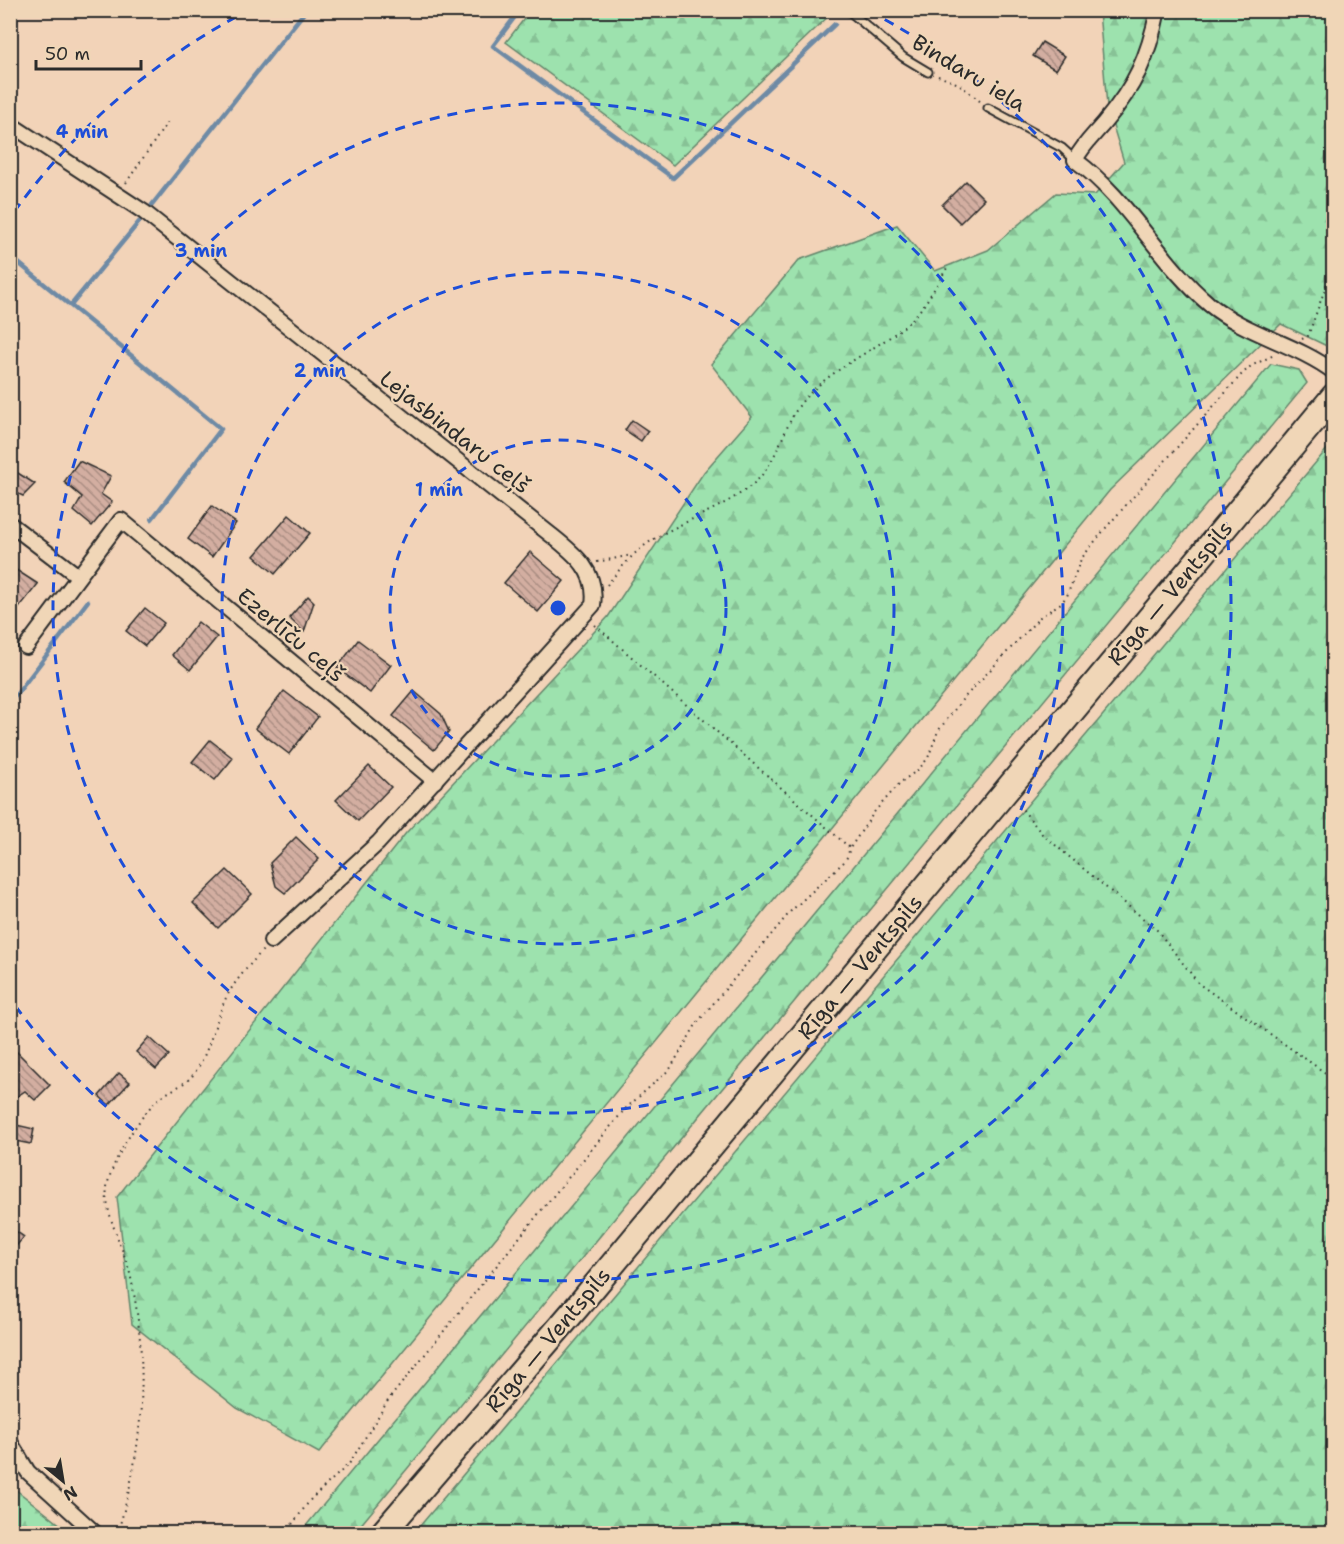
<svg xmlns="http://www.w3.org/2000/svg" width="1344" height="1544" font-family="'Shantell Sans',sans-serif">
  <defs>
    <pattern id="forest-firs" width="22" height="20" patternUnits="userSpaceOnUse" patternTransform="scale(1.5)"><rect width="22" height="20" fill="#9de2ae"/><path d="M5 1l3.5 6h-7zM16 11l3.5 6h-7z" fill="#87c296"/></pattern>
    <pattern id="building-back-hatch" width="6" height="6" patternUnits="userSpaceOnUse" patternTransform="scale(1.5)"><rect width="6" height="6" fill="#d3aea1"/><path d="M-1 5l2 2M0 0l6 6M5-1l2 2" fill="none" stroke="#ab8e83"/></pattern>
  </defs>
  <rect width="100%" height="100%" fill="#f2d3b8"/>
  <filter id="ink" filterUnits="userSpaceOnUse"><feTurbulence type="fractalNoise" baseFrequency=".0167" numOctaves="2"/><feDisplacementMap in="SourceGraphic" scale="12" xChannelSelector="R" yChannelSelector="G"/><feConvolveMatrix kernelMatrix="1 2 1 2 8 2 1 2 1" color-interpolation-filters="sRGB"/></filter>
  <g filter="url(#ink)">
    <g fill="url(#forest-firs)" stroke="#64866c" stroke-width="1.5">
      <polygon points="531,10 834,10 834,11 673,165 506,42"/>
      <polygon points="1099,11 1333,11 1333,349 1281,324 1110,490 319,1453 237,1408 132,1324 117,1197 406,833 608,617 704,472 752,417 711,364 799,260 897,225 935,271 988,250 1056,193 1095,195 1124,162 1107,106"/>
      <polygon points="1271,364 1299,370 1307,383 354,1533 300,1533"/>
      <polygon points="1333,442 1333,1533 414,1533"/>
      <polygon points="10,1486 11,1486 71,1533 11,1533"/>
    </g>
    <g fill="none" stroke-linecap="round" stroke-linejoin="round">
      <g stroke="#6e8aa5" stroke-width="4.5">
        <polyline points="520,10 493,46 673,178 835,24"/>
        <polyline points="152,205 306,10"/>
        <polyline points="10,256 221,429 152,519"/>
        <polyline points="72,304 139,222"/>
        <polyline points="10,703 88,601"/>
      </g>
    </g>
    <g fill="url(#building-back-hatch)" stroke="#2b2b2b" stroke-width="1.5">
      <polygon points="1042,42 1065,56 1056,70 1033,56"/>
      <polygon points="966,181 984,199 960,223 942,205"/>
      <polygon points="632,420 648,431 641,441 625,430"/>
      <polygon points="79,461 111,476 101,494 112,502 92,526 74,511 82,497 64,482"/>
      <polygon points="10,468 35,484 23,496 10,490"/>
      <polygon points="212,506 236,523 212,557 188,539"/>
      <polygon points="289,515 310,533 275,574 254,556"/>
      <polygon points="530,552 564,581 538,612 504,583"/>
      <polygon points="10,566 38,584 10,619"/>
      <polygon points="308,596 314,602 304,632 289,618"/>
      <polygon points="145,608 164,623 145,646 126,631"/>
      <polygon points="198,622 217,637 190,670 172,655"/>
      <polygon points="358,640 391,665 370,693 337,668"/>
      <polygon points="284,691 318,717 289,754 255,728"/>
      <polygon points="414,691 441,714 449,732 434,750 393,716"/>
      <polygon points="210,740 233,758 215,780 192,762"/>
      <polygon points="369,766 391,787 358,821 336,800"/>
      <polygon points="296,837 319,859 285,893 276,886 270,863"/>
      <polygon points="227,870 252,894 218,928 193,903"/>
      <polygon points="149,1037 169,1055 156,1069 136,1052"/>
      <polygon points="10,1045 50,1085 35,1100 25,1091 10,1101"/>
      <polygon points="119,1073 130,1082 109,1105 99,1096"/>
      <polygon points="12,1124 34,1129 31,1144 10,1140"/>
      <polygon points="10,1227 24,1237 10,1253"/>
    </g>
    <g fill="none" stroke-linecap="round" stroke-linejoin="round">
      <g stroke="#2b2b2b" stroke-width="11">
        <g id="lane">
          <polyline points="848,10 903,57 928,72"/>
          <polyline points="988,108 1062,148 1075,160"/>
        </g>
      </g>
      <g stroke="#2b2b2b" stroke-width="18">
        <g id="street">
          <path d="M 1158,10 C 1148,58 1135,86 1104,123 C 1093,136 1083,145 1075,160 C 1129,199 1158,261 1209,304 C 1247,335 1295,343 1334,372"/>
          <path d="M 10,124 L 144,212 L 551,535 C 575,554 598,572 593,605 L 378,843 L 271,941"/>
          <polyline points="10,524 78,576"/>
          <polyline points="26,647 121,520 435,781"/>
          <polyline points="10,1442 28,1472 96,1534"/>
        </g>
      </g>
      <g stroke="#2b2b2b" stroke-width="28">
        <polyline id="highway" points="382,1534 578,1306 1334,396"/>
      </g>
      <g stroke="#2b2b2b" stroke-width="2" stroke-dasharray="1.5 4.5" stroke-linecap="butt">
        <polyline points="938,76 959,84 981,102"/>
        <polyline points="126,183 169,120"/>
        <polyline points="1302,339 1308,336 1330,275 1334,273"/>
        <polyline points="597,562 632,555"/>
        <path d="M 607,585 C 619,570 632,554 648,543 C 681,521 721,510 752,485 C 780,462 783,421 807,396 C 836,366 876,350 907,324 C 924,309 935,287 947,268"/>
        <polyline points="595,625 850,848"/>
        <polyline points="1019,805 1042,834 1157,930 1199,984 1334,1079"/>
        <path d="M 117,1534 C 144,1449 149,1365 131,1278 C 126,1252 103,1213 107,1187 C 111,1162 138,1119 156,1101 C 167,1091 184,1086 193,1075 C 209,1054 214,1024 225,1000 C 234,981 249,966 263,950"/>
        <polyline points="285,1534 311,1499 349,1464 389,1399 540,1212 625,1109 670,1069 697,1023 791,911 846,860 850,848 875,811 901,782 919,769 928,758 938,731 962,700 1040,617 1061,603 1067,596 1081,559 1104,530 1242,374 1251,366 1274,355"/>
      </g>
      <use href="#lane" stroke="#f0d6b7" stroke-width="7"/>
      <use href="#street" stroke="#f0d6b7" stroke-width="14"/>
      <use href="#highway" stroke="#f0d6b7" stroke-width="24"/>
    </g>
  </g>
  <g fill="none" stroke="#1d4ed8" stroke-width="3" stroke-dasharray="10 8">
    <circle cx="558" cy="608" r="168"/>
    <circle cx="558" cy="608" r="336"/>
    <circle cx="558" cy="608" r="505"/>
    <path d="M14 212A673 673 0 0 1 247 11M869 11A673 673 0 1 1 14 1004"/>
  </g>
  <g text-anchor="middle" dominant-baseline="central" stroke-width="4.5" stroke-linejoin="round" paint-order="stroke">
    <g font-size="22" fill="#2b2b2b" stroke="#f0d6b7">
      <text transform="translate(969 73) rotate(31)">Bindaru iela</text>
      <text transform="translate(455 432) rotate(38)">Lejasbindaru ceļš</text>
      <text transform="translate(1170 593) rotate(-50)">Rīga — Ventspils</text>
      <text transform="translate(291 635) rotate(40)">Ezerlīču ceļš</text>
      <text transform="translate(860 967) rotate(-50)">Rīga — Ventspils</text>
      <text transform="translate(548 1340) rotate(-50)">Rīga — Ventspils</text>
    </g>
  </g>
  <circle cx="558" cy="608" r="9" fill="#1d4ed8" stroke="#f0d6b7" stroke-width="3"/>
  <g font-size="18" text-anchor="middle" font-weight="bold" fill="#1d4ed8" stroke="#f0d6b7" stroke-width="4.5" stroke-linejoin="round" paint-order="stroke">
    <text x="82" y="138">4 min</text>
    <text x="201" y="257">3 min</text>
    <text x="320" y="377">2 min</text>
    <text x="439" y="496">1 min</text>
  </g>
  <rect width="1344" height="1544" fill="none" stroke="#f0d6b7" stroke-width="36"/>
  <rect x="18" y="18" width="1308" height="1508" fill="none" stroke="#2b2b2b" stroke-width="2" filter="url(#ink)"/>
  <g transform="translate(63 1481) rotate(150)" stroke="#f0d6b7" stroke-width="4.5" paint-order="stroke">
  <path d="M0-4.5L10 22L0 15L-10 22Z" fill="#2b2b2b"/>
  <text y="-9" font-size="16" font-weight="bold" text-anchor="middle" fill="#2b2b2b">N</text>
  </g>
  <path d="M36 60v9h105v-9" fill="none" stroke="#2b2b2b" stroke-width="3"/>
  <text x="45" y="60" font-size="18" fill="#2b2b2b" stroke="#f0d6b7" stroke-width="4.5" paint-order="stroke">50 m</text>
</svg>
